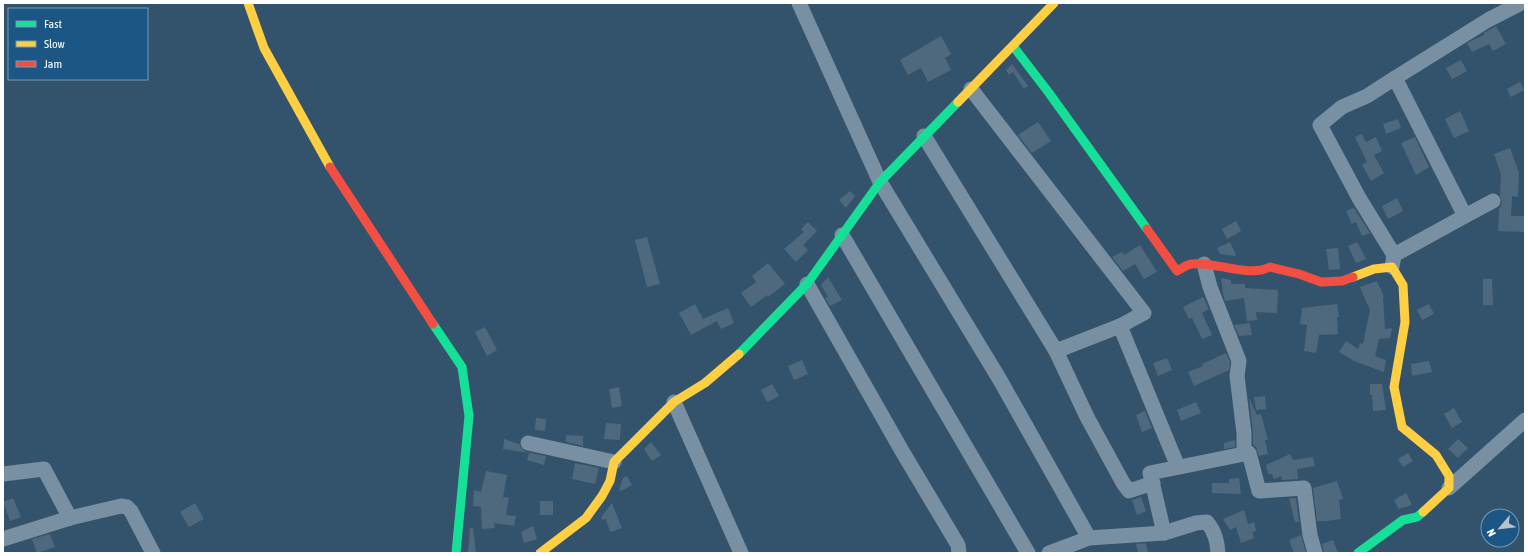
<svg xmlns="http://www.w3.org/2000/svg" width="1528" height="556" font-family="'Asap Condensed',sans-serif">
  <rect width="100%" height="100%" fill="#33536c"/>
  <g fill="#4e697d">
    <polygon points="1496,26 1506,44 1493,51 1489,44 1472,52 1467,43 1484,35 1484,33"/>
    <polygon points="941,36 951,54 945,58 951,70 928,82 921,68 908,75 900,60"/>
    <polygon points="1461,60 1467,71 1452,79 1446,68"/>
    <polygon points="1012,64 1028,86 1024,89 1013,72 1009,75 1006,70"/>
    <polygon points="1520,82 1524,90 1511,97 1507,89"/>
    <polygon points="1460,111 1469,131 1454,138 1445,119"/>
    <polygon points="1398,119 1401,128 1386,134 1383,124"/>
    <polygon points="1038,122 1051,141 1032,153 1018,135"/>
    <polygon points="1362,134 1366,142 1376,137 1382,151 1374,155 1384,173 1371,181 1362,165 1367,162 1355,137"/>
    <polygon points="1415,137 1429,167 1416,175 1401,143"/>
    <polygon points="1510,148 1519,173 1518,197 1512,196 1511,216 1525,216 1525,232 1498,231 1499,208 1500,208 1502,202 1500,196 1501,174 1494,154"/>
    <polygon points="850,191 855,196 846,208 839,200"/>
    <polygon points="1397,198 1403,211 1388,219 1382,206"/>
    <polygon points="1354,208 1370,233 1362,236 1356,222 1352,224 1346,211"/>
    <polygon points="1236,221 1241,231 1227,239 1222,229"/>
    <polygon points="808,222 817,231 803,245 808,250 796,262 784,249 804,232 801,229"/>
    <polygon points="647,237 660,284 647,287 635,240"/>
    <polygon points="1230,242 1236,255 1234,256 1220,254 1217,248"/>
    <polygon points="1357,242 1366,259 1356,263 1348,246"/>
    <polygon points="1140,245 1157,272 1144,279 1135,264 1123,271 1112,257 1122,252 1124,255"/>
    <polygon points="1338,248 1340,269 1329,270 1326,249"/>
    <polygon points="768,263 785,284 768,297 767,295 751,307 741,293 756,282 752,276"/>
    <polygon points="828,277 842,300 830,306 825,298 828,297 821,285"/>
    <polygon points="1221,278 1231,280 1231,284 1245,284 1245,288 1278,290 1277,313 1256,312 1257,320 1247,321 1244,298 1225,301 1223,294"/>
    <polygon points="1483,279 1492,279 1493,305 1483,305"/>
    <polygon points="1377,281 1384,297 1383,298 1385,329 1392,328 1390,338 1379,339 1375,356 1386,360 1384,372 1354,361 1339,352 1346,341 1358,349 1360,343 1363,344 1370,310 1360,287"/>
    <polygon points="1203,297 1209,309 1202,313 1212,335 1202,339 1192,318 1189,319 1183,307"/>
    <polygon points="695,304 703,319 728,308 734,323 721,329 717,321 691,335 679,313"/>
    <polygon points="1337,304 1339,317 1337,317 1338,334 1319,335 1316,353 1304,351 1307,325 1300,324 1302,308"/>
    <polygon points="1429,304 1434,314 1422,320 1417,310"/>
    <polygon points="1250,323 1252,335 1239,336 1234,325"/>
    <polygon points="485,327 497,350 487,356 475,332"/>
    <polygon points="1226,353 1230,362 1229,370 1194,386 1188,372 1203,366 1202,364"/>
    <polygon points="1167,358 1172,370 1158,376 1153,363"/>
    <polygon points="802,360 808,374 794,380 788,366"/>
    <polygon points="1429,361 1432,372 1412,376 1411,364"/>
    <polygon points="772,384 779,396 767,402 761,390"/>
    <polygon points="1370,384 1382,384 1386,410 1373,411 1372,395 1370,395"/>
    <polygon points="619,387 622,406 612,408 609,389"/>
    <polygon points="1265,396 1266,409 1256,410 1254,397"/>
    <polygon points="1249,398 1257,415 1261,414 1268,440 1265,440 1268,454 1259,456 1256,447 1253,445 1253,432"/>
    <polygon points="1196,402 1201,413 1181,421 1177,410"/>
    <polygon points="1454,408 1462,422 1452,428 1444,414"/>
    <polygon points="1145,411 1152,428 1142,432 1136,415"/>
    <polygon points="536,418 546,419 545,431 535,430"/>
    <polygon points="606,423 621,424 620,439 619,440 604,439"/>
    <polygon points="566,435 583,436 583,446 566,442"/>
    <polygon points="504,439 519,444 522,449 526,452 546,456 544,465 527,460 529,453 503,449"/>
    <polygon points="1458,439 1468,448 1458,458 1448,449"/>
    <polygon points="1235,440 1235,447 1224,449 1224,443"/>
    <polygon points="651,442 661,455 652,461 644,449"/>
    <polygon points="1408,453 1413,461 1403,467 1398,459"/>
    <polygon points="1290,454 1293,460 1313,457 1315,466 1297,469 1298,479 1282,480 1281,476 1274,479 1272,474 1268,474 1266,465"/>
    <polygon points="575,463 599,468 595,484 572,479"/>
    <polygon points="486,471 507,475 503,497 509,498 506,515 516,516 514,526 494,523 495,528 482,529 481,507 473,506 474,490 481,492"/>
    <polygon points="627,476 632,485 621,491 619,490 623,478"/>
    <polygon points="1239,478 1241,494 1212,493 1212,483 1229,483 1229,479"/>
    <polygon points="1337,481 1343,499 1339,500 1341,519 1327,521 1317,521 1313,488"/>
    <polygon points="1406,493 1412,505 1399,509 1394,500"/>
    <polygon points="1141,497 1146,511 1137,515 1132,500"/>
    <polygon points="13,498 21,517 10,521 3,502"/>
    <polygon points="1289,498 1296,498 1299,522 1295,522"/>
    <rect x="540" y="501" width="13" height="14"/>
    <polygon points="195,503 204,519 189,527 180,512"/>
    <polygon points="612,503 622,528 610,532 606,519 602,520 601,517"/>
    <polygon points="1244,510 1248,524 1254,522 1256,531 1252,532 1254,538 1241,543 1236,527 1230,530 1223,519"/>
    <polygon points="533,526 537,539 524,543 521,532"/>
    <polygon points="470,528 473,528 476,553 468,553"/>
    <polygon points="50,534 55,547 37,553 32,539"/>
    <polygon points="1301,535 1306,553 1294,553 1289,540"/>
    <polygon points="1333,540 1338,553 1324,553 1322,544"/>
    <polygon points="1146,543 1148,553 1138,553 1136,544"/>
  </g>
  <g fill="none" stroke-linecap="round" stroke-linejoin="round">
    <g stroke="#798fa2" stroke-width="15">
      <polyline points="799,3 880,182 1000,380 1089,538"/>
      <polyline points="1395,78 1488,20 1521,3"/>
      <polyline points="971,89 1144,313 1120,326 1056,351"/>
      <polyline points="924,136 1056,351 1087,417 1123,483 1129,491 1153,483"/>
      <polyline points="842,235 1028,553"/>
      <polyline points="1394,255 1465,216"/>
      <polyline points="1204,264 1210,287 1239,361 1237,376 1244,433 1244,454"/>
      <polyline points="1392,267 1394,255 1359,198 1320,125 1342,107 1367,96 1395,78 1465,216 1493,201"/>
      <polyline points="807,284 902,451 958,545 959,553"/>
      <polyline points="1120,326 1178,467"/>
      <polyline points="674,402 741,553"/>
      <polyline points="528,443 614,462"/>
      <polyline points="3,474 44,469 70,518"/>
      <polyline points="1449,488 1525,420"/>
      <polyline points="1164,533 1150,473 1249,453 1259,491 1304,488 1310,535 1315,553"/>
      <polyline points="3,539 70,518 121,506 127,507 131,511 153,553"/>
      <path d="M 1049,553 L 1089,538 L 1164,533 L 1196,523 L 1207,522 C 1215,532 1217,541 1218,553"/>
    </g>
    <g stroke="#16e098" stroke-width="9">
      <polyline points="1013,46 1049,93 1147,229"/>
      <polyline points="433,324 462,367 469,416 456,553"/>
      <polyline points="739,354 807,284 880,182 958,102"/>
      <polyline points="1358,553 1403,520 1417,517 1423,512"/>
    </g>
    <g stroke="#ffcf43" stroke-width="9">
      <polyline points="248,3 264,48 330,167"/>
      <polyline points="958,102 1054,3"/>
      <polyline points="1353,277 1374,269 1392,267 1403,285 1405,322 1394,387 1402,427 1436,455 1449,476 1449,488 1423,512"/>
      <polyline points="540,553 586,518 602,496 610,481 614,462 674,402 705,383 739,354"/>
    </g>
    <g stroke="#f24e42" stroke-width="9">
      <polyline points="330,167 433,324"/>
      <path d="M 1147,229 L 1177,271 C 1181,269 1186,265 1191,264 C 1215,261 1248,278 1270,267 L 1299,274 L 1321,282 L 1342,281 L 1353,277"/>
    </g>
  </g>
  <rect width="1528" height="556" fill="none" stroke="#ffffff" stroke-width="8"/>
  <rect x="8" y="8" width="140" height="72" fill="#1b5684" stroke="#769ab5"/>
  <rect x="16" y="21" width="20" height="6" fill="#16e098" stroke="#769ab5"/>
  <text x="44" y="28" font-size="12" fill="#ffffff">Fast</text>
  <rect x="16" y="41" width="20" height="6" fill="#ffcf43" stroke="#769ab5"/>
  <text x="44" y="48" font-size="12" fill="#ffffff">Slow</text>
  <rect x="16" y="61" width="20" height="6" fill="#f24e42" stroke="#769ab5"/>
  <text x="44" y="68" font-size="12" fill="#ffffff">Jam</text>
  <g transform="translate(1500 528) rotate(242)"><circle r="19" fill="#1b5684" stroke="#769ab5"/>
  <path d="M0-3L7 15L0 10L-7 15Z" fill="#b8c3cc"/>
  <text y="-6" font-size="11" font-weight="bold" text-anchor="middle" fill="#ffffff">N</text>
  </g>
</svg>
